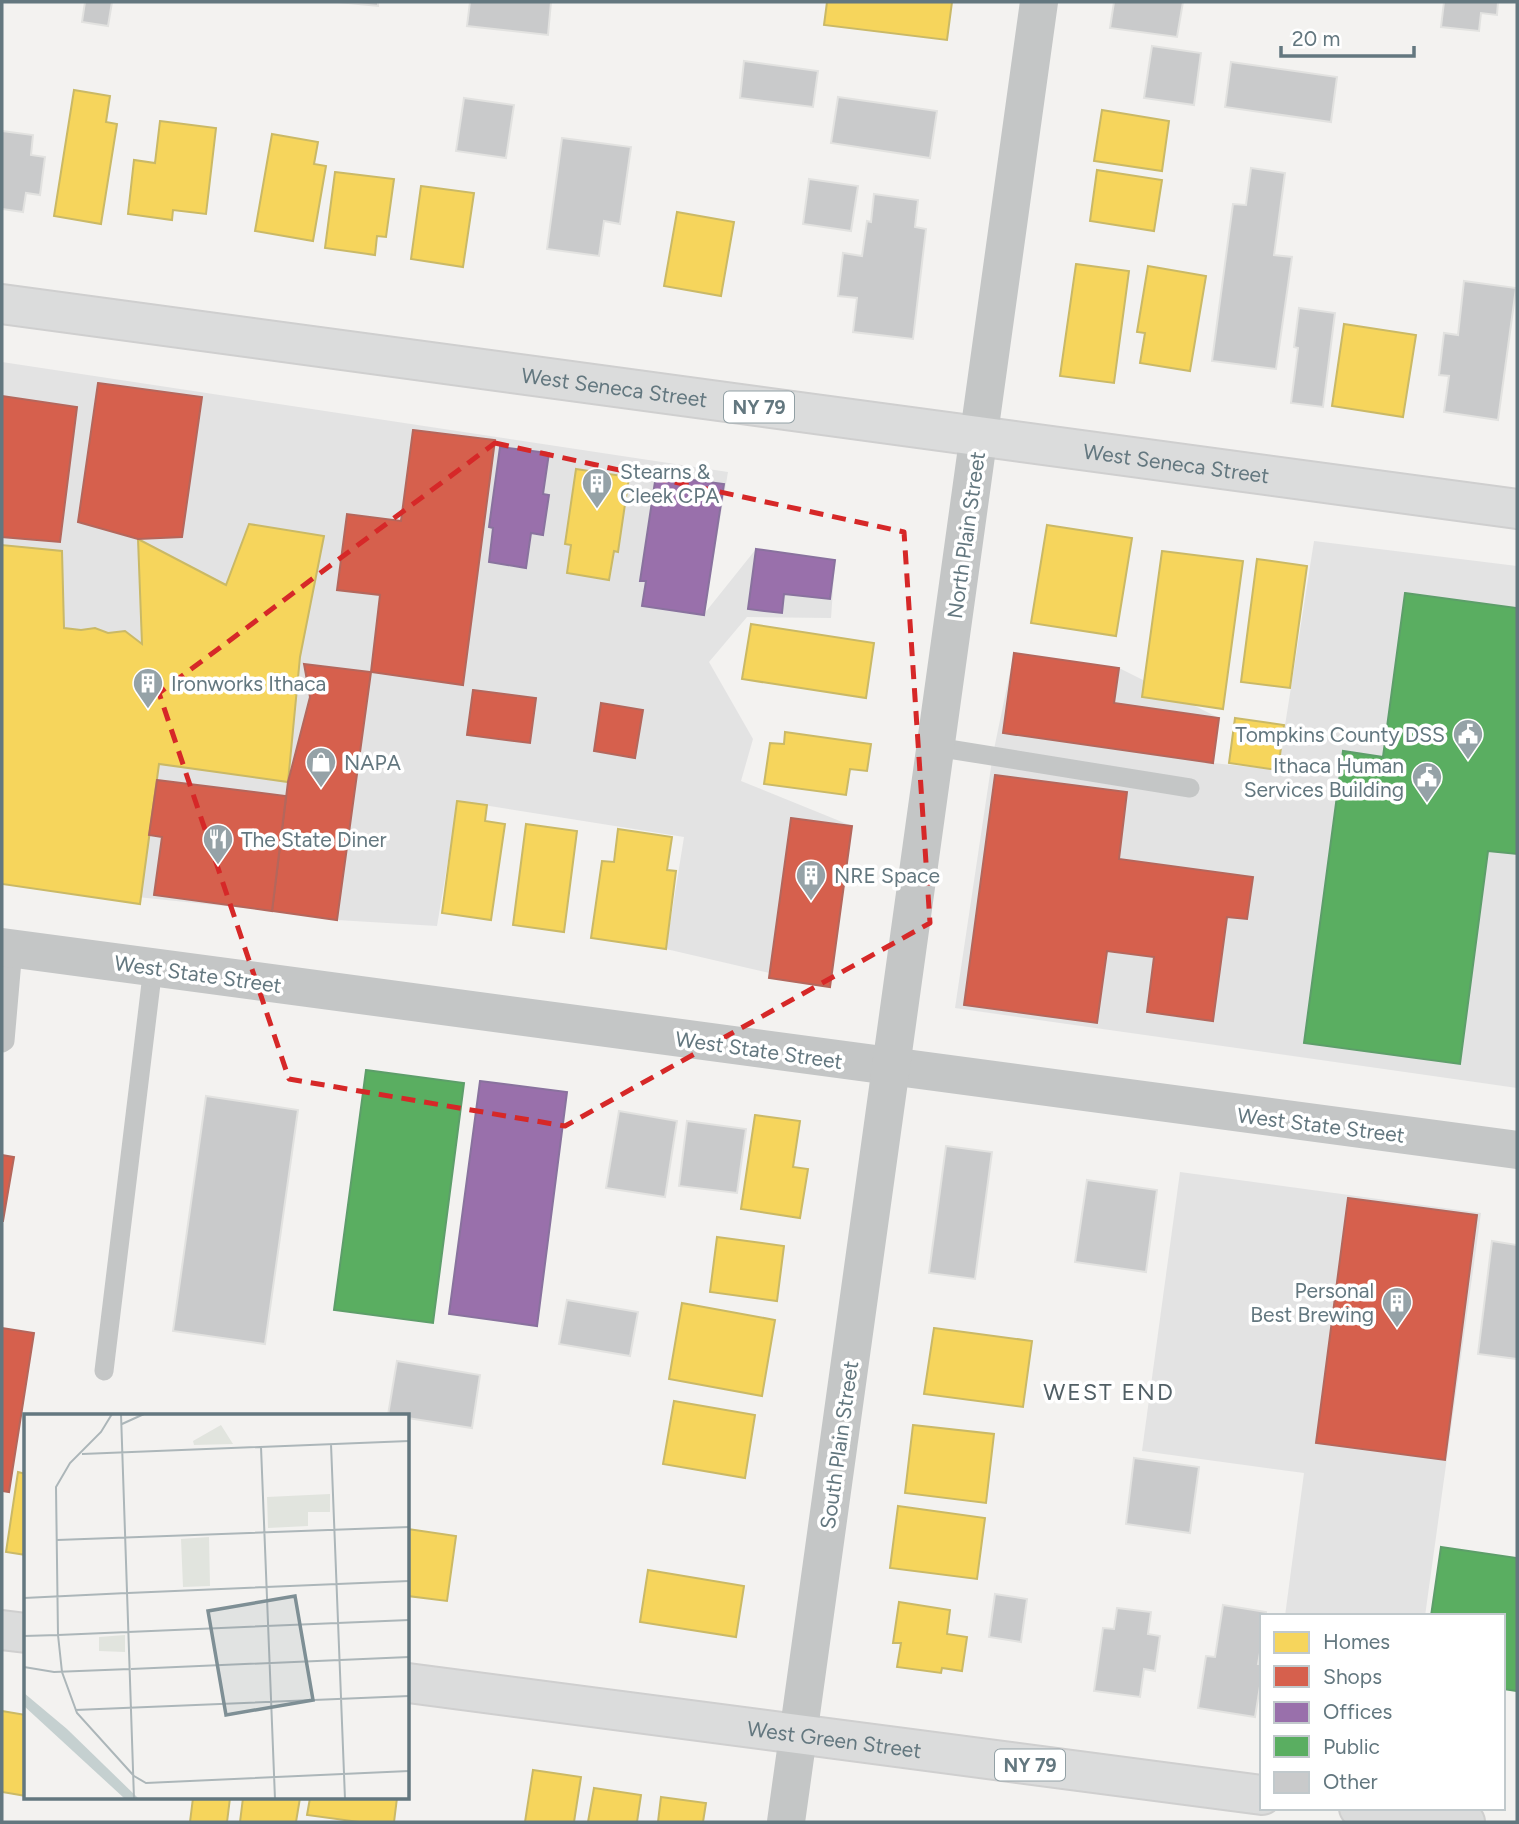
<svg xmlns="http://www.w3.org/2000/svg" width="1519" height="1824" font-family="Figtree,sans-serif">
  <rect width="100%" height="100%" fill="#f3f2f0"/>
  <g fill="#e3e3e3">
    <polygon points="2,362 728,472 704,614 756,549 835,560 831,618 747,617 709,662 753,739 741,781 852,826 830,987 666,949 684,837 458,801 437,926 337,920 272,911 2,883"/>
    <polygon points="1314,541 1517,566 1517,1088 955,1008 993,754 1014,653 1119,668 1219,718 1213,763 1278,770"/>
    <polygon points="1180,1172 1481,1213 1425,1616 1285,1616 1304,1473 1142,1451"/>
  </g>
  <g fill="#f6d55c" stroke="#cab966" stroke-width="2">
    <polygon points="827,2 952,2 947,40 824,25"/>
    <polygon points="74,90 110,96 106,122 117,124 101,224 54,216"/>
    <polygon points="1102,110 1169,121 1162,171 1094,161"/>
    <polygon points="160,121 216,128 206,214 173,210 172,220 128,214 134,160 155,163"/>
    <polygon points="272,134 318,142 314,164 326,166 313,241 255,231"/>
    <polygon points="1097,170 1162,180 1154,231 1090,221"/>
    <polygon points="335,172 394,179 386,237 377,236 375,255 325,248"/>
    <polygon points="421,186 474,193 463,267 411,259"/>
    <polygon points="677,212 734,222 721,296 664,286"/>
    <polygon points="1076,264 1129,271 1114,383 1060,376"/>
    <polygon points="1148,266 1206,276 1190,371 1140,363 1145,333 1137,332"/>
    <polygon points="1344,324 1416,335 1403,417 1332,406"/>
    <polygon points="576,469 629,477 618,552 614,551 609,580 567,573 571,545 565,544"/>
    <polygon points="249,524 324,536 300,657 288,782 159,764 140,904 2,884 2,545 62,551 64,628 81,630 95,628 108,633 125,631 142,644 138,539 226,585"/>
    <polygon points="1047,525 1132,538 1116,636 1031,623"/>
    <polygon points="1162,551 1243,561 1223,709 1142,697"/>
    <polygon points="1257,559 1307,566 1290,688 1241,682"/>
    <polygon points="751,624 874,643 866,698 742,679"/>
    <polygon points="1235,718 1284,725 1278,770 1229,763"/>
    <polygon points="785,732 871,744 867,771 850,769 846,795 764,784 770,743 784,744"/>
    <polygon points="457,801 487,805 485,821 505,824 491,920 442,913"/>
    <polygon points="526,824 577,831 564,932 513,925"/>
    <polygon points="618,829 672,837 667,870 676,871 666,949 591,938 602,861 614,862"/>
    <polygon points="755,1115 800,1121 793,1167 808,1169 800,1218 741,1209"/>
    <polygon points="717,1237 784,1246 777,1301 710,1292"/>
    <polygon points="682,1303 775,1320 762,1396 669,1379"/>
    <polygon points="934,1328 1032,1341 1023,1407 924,1394"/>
    <polygon points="674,1401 755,1415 745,1478 663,1464"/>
    <polygon points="913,1425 994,1434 986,1503 905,1493"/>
    <polygon points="18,1472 26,1474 26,1555 6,1552"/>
    <polygon points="898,1506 985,1518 977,1579 890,1568"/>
    <polygon points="408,1529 456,1536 447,1601 408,1596"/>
    <polygon points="648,1570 744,1586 736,1637 640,1622"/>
    <polygon points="899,1602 950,1610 947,1634 967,1637 962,1671 942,1668 941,1673 897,1667 901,1643 893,1643"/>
    <polygon points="2,1711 26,1715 26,1796 2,1792"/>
    <polygon points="533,1770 581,1777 574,1822 525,1822"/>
    <polygon points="594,1788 641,1795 637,1822 588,1822"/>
    <polygon points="661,1797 706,1803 703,1822 658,1822"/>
    <polygon points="193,1798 230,1798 227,1822 190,1822"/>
    <polygon points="243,1798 300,1798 296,1822 240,1822"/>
    <polygon points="310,1798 397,1798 394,1822 359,1822 307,1815"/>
  </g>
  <g fill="#d6604d" stroke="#b4675c" stroke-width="2">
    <polygon points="98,383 202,397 182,537 138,539 78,522"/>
    <polygon points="2,396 77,407 60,542 2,537"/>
    <polygon points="413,430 495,440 463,685 371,672 380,595 337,590 347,514 401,521"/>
    <polygon points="1014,653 1119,668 1114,703 1219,718 1213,763 1003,733"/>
    <polygon points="304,664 371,672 337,920 272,911 288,782 310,697"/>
    <polygon points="473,690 536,698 530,743 467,735"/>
    <polygon points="601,703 643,710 635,758 594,751"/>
    <polygon points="995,775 1127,792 1119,859 1253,877 1247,919 1227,917 1213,1021 1147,1012 1154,957 1107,951 1097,1023 964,1005"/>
    <polygon points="157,780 286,796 272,911 154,895 162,837 149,835"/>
    <polygon points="791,818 852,826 830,987 769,978"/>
    <polygon points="2,1155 14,1157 3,1221 2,1221"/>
    <polygon points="1348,1198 1477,1215 1445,1460 1316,1443"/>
    <polygon points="2,1328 34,1333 9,1492 2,1491"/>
  </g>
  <g fill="#9970ab" stroke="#89729e" stroke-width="2">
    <polygon points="500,447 549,453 543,494 549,495 543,535 531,533 526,568 489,562 493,528 489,527"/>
    <polygon points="656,475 724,484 704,615 642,606 646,581 640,581"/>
    <polygon points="756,549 835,560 830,599 784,594 782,613 748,609"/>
    <polygon points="480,1081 567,1092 537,1326 449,1314"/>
  </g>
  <g fill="#5aae61" stroke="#5d9e6a" stroke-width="2">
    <polygon points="1405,593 1517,608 1517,854 1488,851 1460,1064 1304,1043 1343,751 1383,757"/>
    <polygon points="366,1070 464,1083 433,1323 334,1310"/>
    <polygon points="1441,1547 1517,1558 1517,1691 1503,1689 1503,1616 1431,1616"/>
  </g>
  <g fill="#c9cacb" stroke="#e2e2e0" stroke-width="2">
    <polygon points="85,2 112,2 108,26 82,22"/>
    <polygon points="338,2 378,2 378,6"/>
    <polygon points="470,2 551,2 548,35 467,26"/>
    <polygon points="1114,2 1183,2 1177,37 1110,28"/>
    <polygon points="1444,2 1498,2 1497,15 1481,13 1479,31 1441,27"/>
    <polygon points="1152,46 1201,53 1194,105 1144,98"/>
    <polygon points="744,61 818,71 813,107 740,98"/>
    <polygon points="1231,62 1337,77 1331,122 1225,107"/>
    <polygon points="838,97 937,111 930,158 831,143"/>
    <polygon points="464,98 514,105 506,158 456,151"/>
    <polygon points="2,131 33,135 31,155 45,157 40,195 26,193 23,212 2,209"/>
    <polygon points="562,138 631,147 620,224 604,221 599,256 547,249"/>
    <polygon points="1251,168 1285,173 1274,255 1292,257 1276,369 1212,361 1233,204 1246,205"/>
    <polygon points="809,179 858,186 851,231 803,224"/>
    <polygon points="874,194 918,200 915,227 926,229 913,339 853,332 857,298 838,296 843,253 862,256 867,221 871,222"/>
    <polygon points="1464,281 1516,288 1498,420 1444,412 1449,376 1439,375 1444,333 1458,335"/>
    <polygon points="1299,308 1335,313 1323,407 1291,403 1298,348 1294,347"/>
    <polygon points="206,1096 298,1110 265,1344 173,1331"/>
    <polygon points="619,1111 677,1121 665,1197 606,1188"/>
    <polygon points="687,1121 746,1129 737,1193 679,1186"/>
    <polygon points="946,1146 992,1152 975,1279 929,1273"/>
    <polygon points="1087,1180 1157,1190 1146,1272 1075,1262"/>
    <polygon points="1492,1241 1517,1245 1517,1359 1478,1354"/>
    <polygon points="567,1300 638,1312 630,1356 559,1344"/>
    <polygon points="397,1361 480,1375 472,1428 388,1415"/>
    <polygon points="1134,1458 1199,1467 1190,1533 1126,1524"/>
    <polygon points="995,1594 1027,1599 1021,1642 989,1637"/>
    <polygon points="1223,1605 1266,1612 1266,1616 1262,1616 1262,1642 1258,1664 1262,1664 1262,1674 1255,1717 1198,1708 1206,1656 1215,1657"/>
    <polygon points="1117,1608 1151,1612 1148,1634 1160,1636 1155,1671 1144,1669 1140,1697 1094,1691 1103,1628 1114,1629"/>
  </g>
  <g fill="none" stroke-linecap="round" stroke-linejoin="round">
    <g stroke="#cfcfcf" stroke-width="42">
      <g id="trunk">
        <path id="s1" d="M 2,304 L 1517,509"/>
        <polyline points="2,1630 26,1633"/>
        <path id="s2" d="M 408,1683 L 1262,1795"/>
        <polyline points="1359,1808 1465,1822"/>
      </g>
    </g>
    <g stroke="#c4c6c6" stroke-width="19">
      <polyline points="936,747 1190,788"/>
      <polyline points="2,1043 5,1041 13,949"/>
      <polyline points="104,1371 153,967"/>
    </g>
    <g stroke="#c4c6c6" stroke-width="38">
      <polyline points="2,947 1517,1150"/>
      <polyline points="786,1822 1039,2"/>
    </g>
    <use href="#trunk" stroke="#dbdcdc" stroke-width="38"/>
  </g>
  <path fill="none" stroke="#d62828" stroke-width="5" stroke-dasharray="14 9" stroke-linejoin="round" d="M 495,443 L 904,532 L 930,923 L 565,1126 L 289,1079 L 159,693 Z"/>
  <defs>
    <g id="building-pin" transform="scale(1.575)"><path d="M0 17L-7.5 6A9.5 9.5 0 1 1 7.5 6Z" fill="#95a2a7" stroke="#fff"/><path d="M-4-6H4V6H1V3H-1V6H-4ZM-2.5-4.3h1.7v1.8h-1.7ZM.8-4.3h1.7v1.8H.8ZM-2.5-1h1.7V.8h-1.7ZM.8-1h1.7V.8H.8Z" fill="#fff"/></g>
    <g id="civic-pin" transform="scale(1.575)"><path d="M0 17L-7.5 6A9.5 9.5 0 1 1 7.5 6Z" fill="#95a2a7" stroke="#fff"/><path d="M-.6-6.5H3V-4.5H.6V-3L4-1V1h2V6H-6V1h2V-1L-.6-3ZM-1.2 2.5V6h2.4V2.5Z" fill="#fff"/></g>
    <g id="shop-pin" transform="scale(1.575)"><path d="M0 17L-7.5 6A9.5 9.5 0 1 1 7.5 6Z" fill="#95a2a7" stroke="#fff"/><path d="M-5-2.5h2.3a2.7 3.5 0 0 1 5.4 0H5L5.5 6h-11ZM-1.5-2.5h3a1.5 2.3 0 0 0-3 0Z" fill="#fff"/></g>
    <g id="restaurant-pin" transform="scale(1.575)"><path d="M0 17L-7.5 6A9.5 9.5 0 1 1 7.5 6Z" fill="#95a2a7" stroke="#fff"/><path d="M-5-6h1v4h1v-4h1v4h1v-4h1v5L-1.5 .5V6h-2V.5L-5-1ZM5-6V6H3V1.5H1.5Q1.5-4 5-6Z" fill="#fff"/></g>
  </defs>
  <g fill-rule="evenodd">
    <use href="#building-pin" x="597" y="483"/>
    <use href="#building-pin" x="148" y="683"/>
    <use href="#civic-pin" x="1468" y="734"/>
    <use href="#shop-pin" x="321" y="762"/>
    <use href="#civic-pin" x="1427" y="777"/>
    <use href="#restaurant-pin" x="218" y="839"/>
    <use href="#building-pin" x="811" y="875"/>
    <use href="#building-pin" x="1397" y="1302"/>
  </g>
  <g text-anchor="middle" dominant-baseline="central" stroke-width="7" stroke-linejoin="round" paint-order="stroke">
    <g fill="#fff" stroke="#92a0a5" stroke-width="2">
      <rect x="724" y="391.5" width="70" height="31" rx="5"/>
      <rect x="995" y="1749.5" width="70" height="31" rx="5"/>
    </g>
    <g font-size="19" font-weight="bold" fill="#63777f">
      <text x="759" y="407">NY 79</text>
      <text x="1030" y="1765">NY 79</text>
    </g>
    <g font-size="21" fill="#63777f" stroke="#fff">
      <text stroke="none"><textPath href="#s1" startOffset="618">West Seneca Street</textPath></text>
      <text stroke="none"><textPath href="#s1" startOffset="1185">West Seneca Street</textPath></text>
      <text transform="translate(966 535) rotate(-82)">North Plain Street</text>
      <text transform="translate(198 974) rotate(8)">West State Street</text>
      <text transform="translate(759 1050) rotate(8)">West State Street</text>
      <text transform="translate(1321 1125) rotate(7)">West State Street</text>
      <text transform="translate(839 1445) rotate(-82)">South Plain Street</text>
      <text stroke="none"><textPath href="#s2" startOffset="430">West Green Street</textPath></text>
    </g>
    <g font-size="21" fill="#63777f" stroke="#fff" text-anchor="start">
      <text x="620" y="471">Stearns &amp;<tspan x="620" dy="24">Cleek CPA</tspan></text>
      <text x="171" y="683">Ironworks Ithaca</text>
      <text x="1445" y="734" text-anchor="end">Tompkins County DSS</text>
      <text x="344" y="762">NAPA</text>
      <text x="1404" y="765" text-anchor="end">Ithaca Human<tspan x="1404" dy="24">Services Building</tspan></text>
      <text x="241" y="839">The State Diner</text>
      <text x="834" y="875">NRE Space</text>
      <text x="1374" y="1290" text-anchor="end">Personal<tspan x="1374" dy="24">Best Brewing</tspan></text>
    </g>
    <g font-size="23" letter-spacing="2" fill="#515f65" stroke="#fff">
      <text x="1109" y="1392">WEST END</text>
    </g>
  </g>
  <g transform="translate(24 1414)">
    <rect width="385" height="385" fill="#f3f2f0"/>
    <path d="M 197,11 L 209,30 L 170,31 L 169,27 ZM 306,80 L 306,98 L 284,98 L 284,112 L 244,114 L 243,83 ZM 185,123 L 186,172 L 159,173 L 157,125 ZM 101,221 L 101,238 L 75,237 L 75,223 Z" fill="#e1e4de"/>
    <path d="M 0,279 L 43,315 L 115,385 L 100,384 L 0,292 Z" fill="#c5d0d0"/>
    <path fill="none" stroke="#acb6b9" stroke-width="2" d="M 88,0 L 77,18 L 46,49 L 32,73 L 34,221 L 38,258 L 53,299 L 110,362M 97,0 L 110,385M 98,10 L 120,0M 307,30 L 321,385M 237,33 L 251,385M 58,40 L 385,27M 33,126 L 385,113M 104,179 L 385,167M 0,184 L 103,179M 34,221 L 385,206M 0,222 L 34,221M 0,253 L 30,258 L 106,255M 107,255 L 385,243M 51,296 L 385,282M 110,362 L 122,369 L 385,357"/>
    <path fill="#7e8f95" fill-opacity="0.15" stroke="#7e8f95" stroke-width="3.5" d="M 271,182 L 289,286 L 202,301 L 184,197 Z"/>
    <rect width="385" height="385" fill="none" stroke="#63777f" stroke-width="3.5"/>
  </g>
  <rect width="1519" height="1824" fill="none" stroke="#63777f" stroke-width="7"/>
  <rect x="1260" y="1614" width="245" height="196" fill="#ffffff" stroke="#c1c9cc" stroke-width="2"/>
  <rect x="1274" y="1632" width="35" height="21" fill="#f6d55c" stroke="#c1c9cc" stroke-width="2"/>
  <text x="1323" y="1649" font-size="21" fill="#63777f">Homes</text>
  <rect x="1274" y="1666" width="35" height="21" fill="#d6604d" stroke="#c1c9cc" stroke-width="2"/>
  <text x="1323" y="1684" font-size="21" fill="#63777f">Shops</text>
  <rect x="1274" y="1702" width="35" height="21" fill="#9970ab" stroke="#c1c9cc" stroke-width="2"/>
  <text x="1323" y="1719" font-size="21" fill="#63777f">Offices</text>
  <rect x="1274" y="1736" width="35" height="21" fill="#5aae61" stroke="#c1c9cc" stroke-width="2"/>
  <text x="1323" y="1754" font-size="21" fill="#63777f">Public</text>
  <rect x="1274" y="1772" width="35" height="21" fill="#c9cacb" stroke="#c1c9cc" stroke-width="2"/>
  <text x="1323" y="1789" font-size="21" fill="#63777f">Other</text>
  <path d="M1281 46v10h133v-10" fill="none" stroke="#63777f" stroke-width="3.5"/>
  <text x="1292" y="46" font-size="21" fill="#63777f" stroke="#ffffff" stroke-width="5" paint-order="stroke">20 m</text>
</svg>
